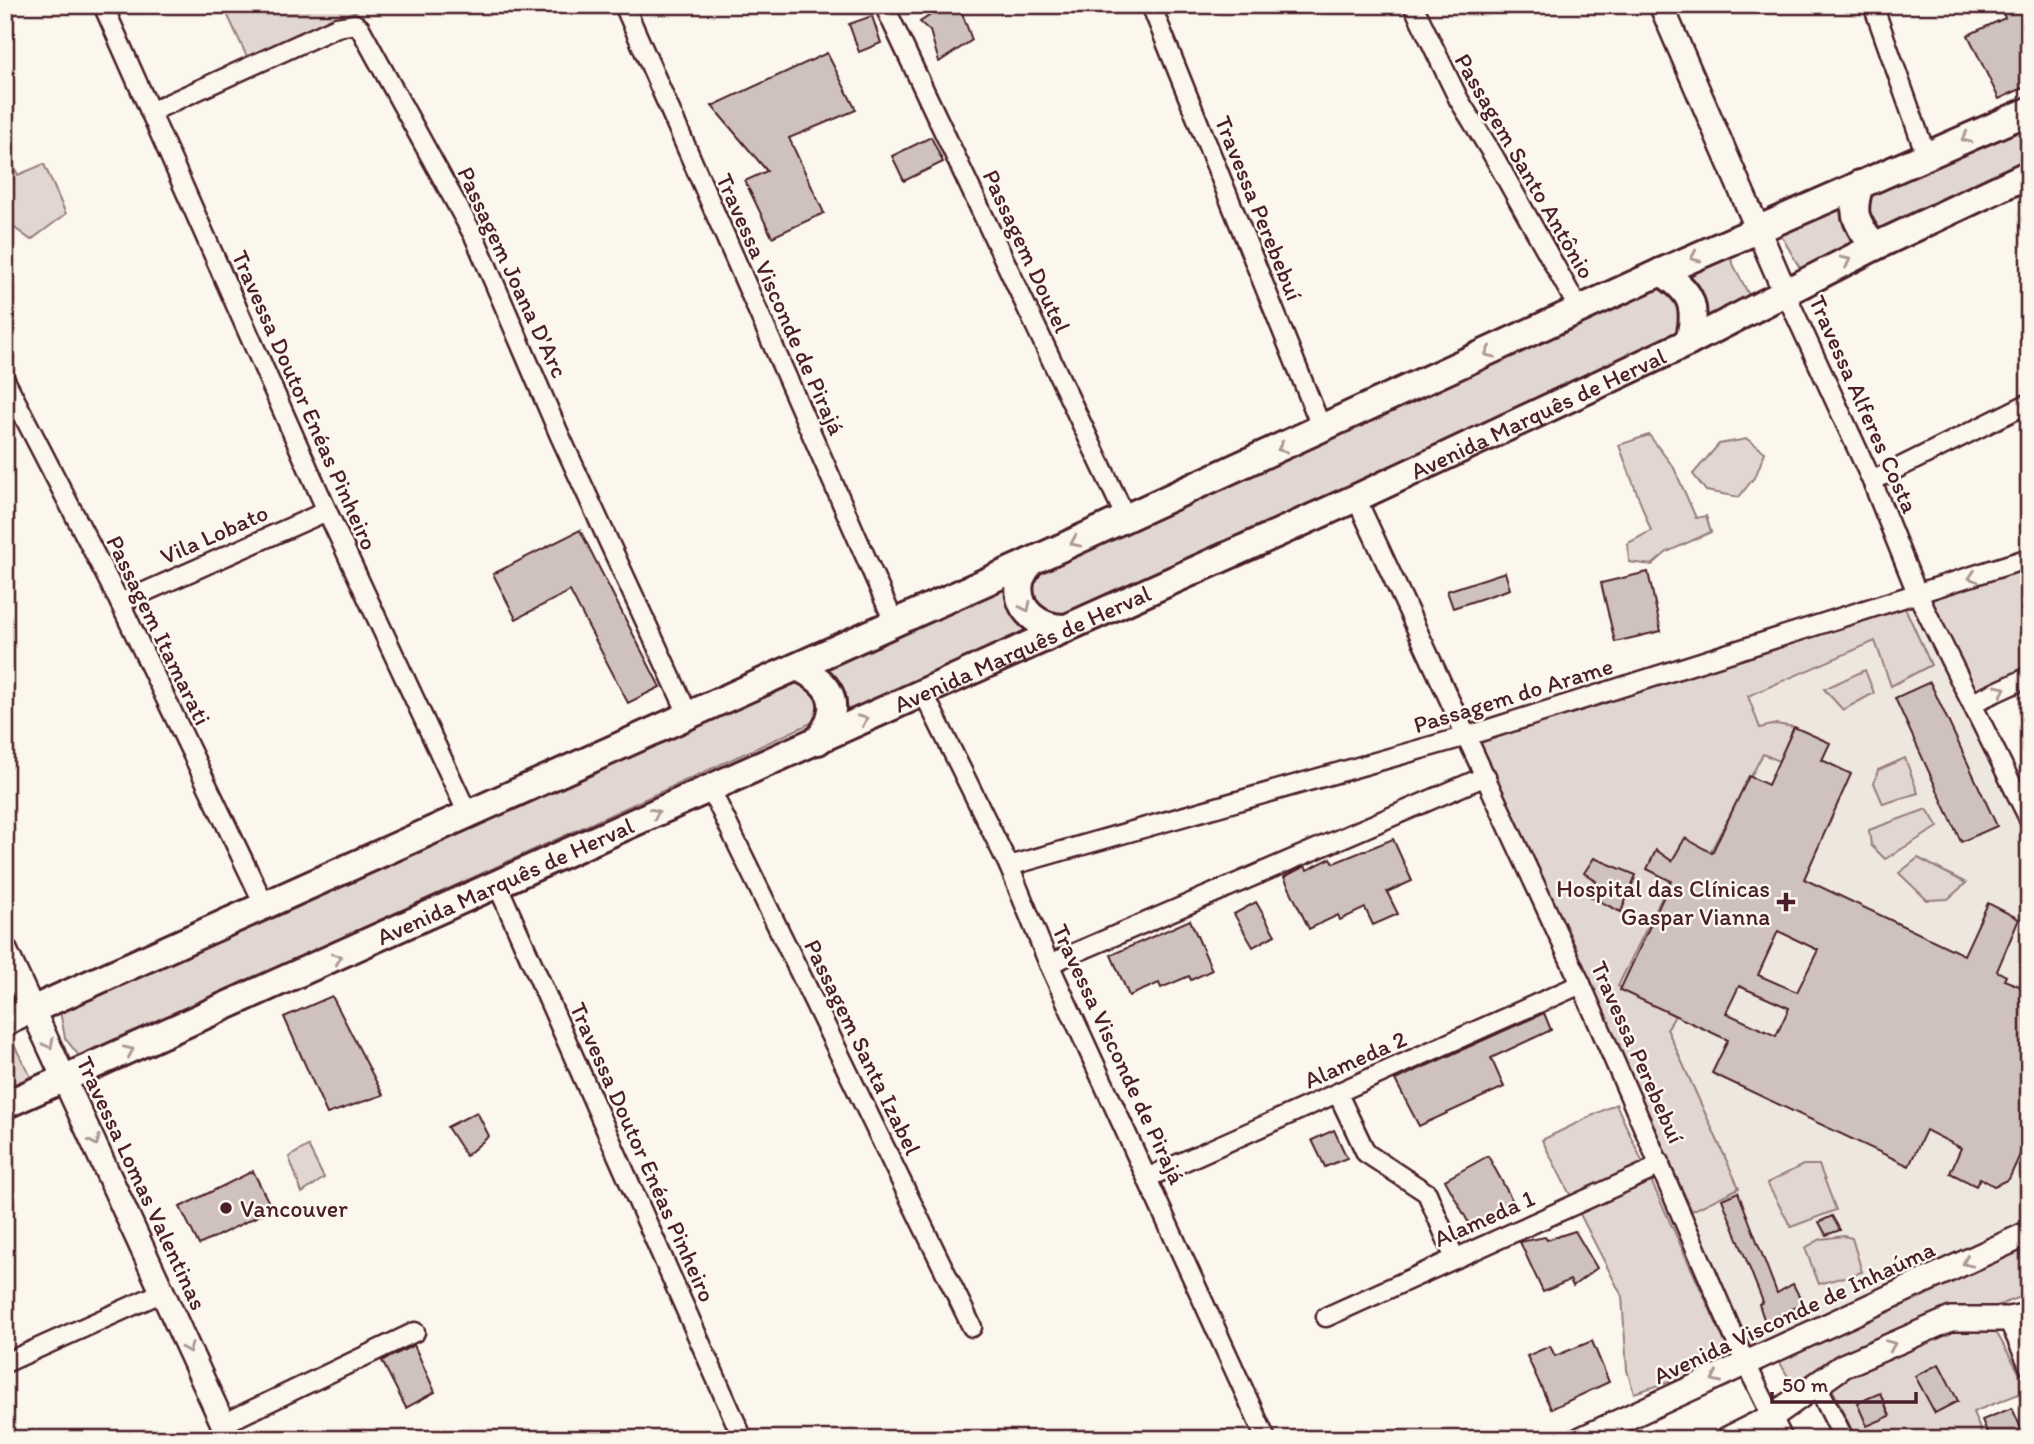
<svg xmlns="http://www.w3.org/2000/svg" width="2034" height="1444" font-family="Itim,sans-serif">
  <rect width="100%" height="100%" fill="#fbf7ec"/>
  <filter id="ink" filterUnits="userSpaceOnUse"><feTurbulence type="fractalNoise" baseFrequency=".0143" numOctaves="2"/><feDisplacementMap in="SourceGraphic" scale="14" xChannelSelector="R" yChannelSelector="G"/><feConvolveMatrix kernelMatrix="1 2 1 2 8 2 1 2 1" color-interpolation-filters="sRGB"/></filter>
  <g filter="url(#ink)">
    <polygon fill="#eee7de" points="1917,593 2029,819 2029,1233 1746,1364 1467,736"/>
    <g fill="#e2d7d0" stroke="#967b7e" stroke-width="2">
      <polygon points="223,5 356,5 358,10 248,59"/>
      <polygon points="2029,117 2029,167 1874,237 1861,220 1864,187"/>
      <polygon points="5,148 18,175 44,164 66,214 31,240 5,221"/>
      <polygon points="1851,194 1866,240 1801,270 1778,230"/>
      <polygon points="1728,254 1750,297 1699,327 1672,274"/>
      <polygon points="1664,284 1685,307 1679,338 1059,622 1032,607 1029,574"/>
      <polygon points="1649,435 1674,468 1696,518 1706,516 1711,532 1667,552 1652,565 1629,562 1628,543 1651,531 1619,445"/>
      <polygon points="1747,439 1765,452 1756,475 1739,497 1706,491 1693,474 1719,444"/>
      <polygon points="2029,558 2029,677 1972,703 1917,593"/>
      <polygon points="1016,576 1034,631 836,719 807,666"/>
      <polygon points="1902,601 1931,665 1891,686 1875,641 1748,696 1760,728 1776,724 1794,727 1779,761 1763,754 1693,884 1673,875 1618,986 1675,1016 1667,1029 1739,1188 1692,1211 1474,738"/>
      <polygon points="1865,670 1874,693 1843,710 1824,689"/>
      <polygon points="789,678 806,681 823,699 820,719 80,1057 65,1038 59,1006"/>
      <polygon points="1905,758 1918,793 1883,804 1874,783 1878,770"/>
      <polygon points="1927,809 1938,827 1885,859 1871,845 1869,830"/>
      <polygon points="1918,858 1966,883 1948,899 1927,900 1899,873"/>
      <polygon points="5,1028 31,1077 5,1088"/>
      <polygon points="1616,1104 1734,1362 1634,1393 1627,1370 1622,1296 1542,1140"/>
      <polygon points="308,1146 324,1178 302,1193 289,1157"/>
      <polygon points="1803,1165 1819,1165 1836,1210 1791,1227 1767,1183"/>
      <polygon points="1844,1236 1852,1238 1862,1272 1819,1284 1805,1248 1821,1239"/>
      <polygon points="2029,1244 2029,1294 1791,1382 1779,1361"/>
      <polygon points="1949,1328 1995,1330 2029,1390 1973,1412 1984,1439 1856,1439 1830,1384"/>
    </g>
    <g fill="#cfc2bc" stroke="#4a1f2b" stroke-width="2" fill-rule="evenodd">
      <polygon points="946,5 959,5 972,40 939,62 930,31 920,22"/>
      <polygon points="2000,5 2029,5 2029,85 1999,99 1968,35 2005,18"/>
      <polygon points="872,16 881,43 859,52 849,24"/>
      <polygon points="827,53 856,110 789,138 824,213 772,237 745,181 767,171 712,106"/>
      <polygon points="931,137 943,162 904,181 892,156"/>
      <polygon points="580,530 660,687 628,703 570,591 516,619 493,574"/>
      <polygon points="1505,572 1510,589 1453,608 1447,591"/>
      <polygon points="1648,572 1661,631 1615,642 1601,583"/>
      <polygon points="1930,682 1997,826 1961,842 1895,698"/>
      <path d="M 1794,727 L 1830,743 L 1822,760 L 1851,774 L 1804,879 L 1964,955 L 1988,903 L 2019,919 L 1997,971 L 2006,976 L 2004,980 L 2029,990 L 2029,1135 L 2009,1179 L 1994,1186 L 1980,1178 L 1976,1186 L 1950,1173 L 1961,1148 L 1926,1130 L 1909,1166 L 1712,1073 L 1728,1040 L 1620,990 L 1671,881 L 1647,869 L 1656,850 L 1672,861 L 1685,838 L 1712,853 L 1749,776 L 1768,785 ZM 1778,931 L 1818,950 L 1797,992 L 1758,975 ZM 1739,986 L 1789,1008 L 1776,1036 L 1726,1013 Z"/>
      <polygon points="1393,839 1412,881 1387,892 1398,914 1373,925 1365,908 1340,920 1338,915 1309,929 1284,877 1305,866 1307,870 1331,858 1334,863"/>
      <polygon points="1594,858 1636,875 1621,912 1589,896 1596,881 1584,873"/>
      <polygon points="1256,902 1275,935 1253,947 1234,914"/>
      <polygon points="1190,920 1212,970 1191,980 1189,976 1161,988 1159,983 1129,996 1111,955"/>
      <polygon points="332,996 383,1095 327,1114 284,1017"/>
      <polygon points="1544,1013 1551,1030 1491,1058 1504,1087 1419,1126 1395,1080"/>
      <polygon points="477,1112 489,1136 466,1156 447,1127"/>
      <polygon points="1334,1130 1347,1158 1325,1167 1312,1140"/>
      <polygon points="1488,1156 1515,1205 1472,1229 1445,1180"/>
      <polygon points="253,1171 272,1209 199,1245 180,1207"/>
      <polygon points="1738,1192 1777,1293 1793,1284 1803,1304 1765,1322 1759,1304 1763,1302 1722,1199"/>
      <polygon points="1832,1216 1840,1230 1826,1235 1819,1222"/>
      <polygon points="1575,1231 1597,1268 1573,1286 1570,1280 1543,1292 1520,1242 1545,1237 1547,1240"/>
      <polygon points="1592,1341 1609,1382 1551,1409 1527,1356 1550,1346 1555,1356"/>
      <polygon points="414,1345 435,1392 406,1408 382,1361"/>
      <polygon points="1939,1364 1958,1401 1935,1413 1915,1376"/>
      <polygon points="1880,1393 1890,1416 1867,1426 1857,1403"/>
      <polygon points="2012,1408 2026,1439 1990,1439 1982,1420"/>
    </g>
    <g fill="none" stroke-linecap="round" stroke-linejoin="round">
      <g stroke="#4a1f2b" stroke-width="23">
        <g id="minor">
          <polyline points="103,5 327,511 467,812"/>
          <polyline points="624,5 894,622"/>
          <polyline points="884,5 1126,518"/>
          <polyline points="1151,5 1322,429"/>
          <polyline points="1413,5 1459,100 1493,155 1580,311"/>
          <polyline points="1873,5 1926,155"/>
          <polyline points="150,112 337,27 355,24 360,28 475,238 560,436 688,714"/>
          <polyline points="1785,292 1872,481 1917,593 2029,819"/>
          <polyline points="5,380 120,603 264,904"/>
          <polyline points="1872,481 2029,403"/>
          <polyline points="1356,498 1581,984 1746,1364 1783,1439"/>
          <polyline points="120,603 327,511"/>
          <polyline points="923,692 1009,866 1049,964 1266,1439"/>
          <polyline points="1972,703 2029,677"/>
          <polyline points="710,788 972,1327"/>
          <polyline points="1009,866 1467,736 2029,558"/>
          <polyline points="498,886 743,1439"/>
          <polyline points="1049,964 1486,776"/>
          <polyline points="1338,1094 1366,1153 1427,1193 1455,1259"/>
          <polyline points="1149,1177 1581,984"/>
          <polyline points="1326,1317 1647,1172 1660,1162"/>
          <polyline points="2008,1319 2029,1366"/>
          <polyline points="5,1363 163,1292"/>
          <polyline points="1817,1385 1844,1439"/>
          <polyline points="223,1424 415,1332"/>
        </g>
      </g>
      <g stroke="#4a1f2b" stroke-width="28">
        <g id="tertiary">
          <polyline points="1661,5 1785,292"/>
          <polyline points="5,950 230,1439"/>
          <polyline points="1581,1439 2029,1233"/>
          <polyline points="1727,1439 1771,1417 1843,1366 1951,1319 2008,1319 2029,1315"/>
        </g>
      </g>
      <g stroke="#4a1f2b" stroke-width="32">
        <g id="secondary">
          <path d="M 1860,184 C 1850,216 1856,221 1874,247"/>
          <path d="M 1661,272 C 1692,291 1698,306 1689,342"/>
          <path d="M 1030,562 C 1027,568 1021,576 1020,582 C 1015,611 1040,628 1065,628"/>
          <path d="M 797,667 C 836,685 842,707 818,741"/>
          <polyline points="5,1022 1030,562 1661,272 2029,111"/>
          <path id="s1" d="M 5,1105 L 1356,498 L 1689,342 L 1874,247 L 2029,174"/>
        </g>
      </g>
      <use href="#minor" stroke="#fbf7ec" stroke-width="18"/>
      <use href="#tertiary" stroke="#fbf7ec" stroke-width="23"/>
      <use href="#secondary" stroke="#fbf7ec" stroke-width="26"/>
    </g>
    <defs><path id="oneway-chevron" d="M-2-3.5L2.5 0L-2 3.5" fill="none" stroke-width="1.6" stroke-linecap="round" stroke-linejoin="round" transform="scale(1.75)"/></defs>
    <g stroke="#ab9695">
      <use href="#oneway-chevron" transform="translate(1966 138) rotate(157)"/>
      <use href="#oneway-chevron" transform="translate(1695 257) rotate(156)"/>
      <use href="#oneway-chevron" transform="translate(1846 261) rotate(-26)"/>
      <use href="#oneway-chevron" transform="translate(1489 353) rotate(155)"/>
      <use href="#oneway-chevron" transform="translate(1282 448) rotate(156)"/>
      <use href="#oneway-chevron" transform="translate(1075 542) rotate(156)"/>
      <use href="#oneway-chevron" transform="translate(1973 577) rotate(162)"/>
      <use href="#oneway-chevron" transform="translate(1026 607) rotate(64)"/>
      <use href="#oneway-chevron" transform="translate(2001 690) rotate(-25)"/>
      <use href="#oneway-chevron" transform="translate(863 720) rotate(-25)"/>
      <use href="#oneway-chevron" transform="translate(655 813) rotate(-25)"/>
      <use href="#oneway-chevron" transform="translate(337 958) rotate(-24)"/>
      <use href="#oneway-chevron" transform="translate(49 1044) rotate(63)"/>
      <use href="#oneway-chevron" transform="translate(129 1051) rotate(-24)"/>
      <use href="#oneway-chevron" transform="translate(95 1141) rotate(66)"/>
      <use href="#oneway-chevron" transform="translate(1967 1262) rotate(155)"/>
      <use href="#oneway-chevron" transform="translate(1891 1345) rotate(-23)"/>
      <use href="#oneway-chevron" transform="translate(188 1348) rotate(66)"/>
      <use href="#oneway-chevron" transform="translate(1716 1378) rotate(156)"/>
    </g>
  </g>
  <g fill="#4a1f2b" stroke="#fbf7ec" stroke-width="2.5">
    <path d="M1782.5 891.5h7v7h7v7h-7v7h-7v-7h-7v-7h7z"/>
    <circle cx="226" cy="1208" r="7"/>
  </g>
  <g text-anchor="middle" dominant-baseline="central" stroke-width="5" stroke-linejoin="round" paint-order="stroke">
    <g font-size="24" fill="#4a1f2b" stroke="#fbf7ec">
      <text transform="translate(1525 166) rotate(60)">Passagem Santo Antônio</text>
      <text transform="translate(1259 208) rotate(68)">Travessa Perebebuí</text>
      <text transform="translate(1027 251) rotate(65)">Passagem Doutel</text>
      <text transform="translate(513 272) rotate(65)">Passagem Joana D'Arc</text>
      <text transform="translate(781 304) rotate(66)">Travessa Visconde de Pirajá</text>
      <text transform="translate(305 400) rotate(66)">Travessa Doutor Enéas Pinheiro</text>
      <text transform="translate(1864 404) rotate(66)">Travessa Alferes Costa</text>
      <text stroke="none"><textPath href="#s1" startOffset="1682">Avenida Marquês de Herval</textPath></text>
      <text transform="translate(214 534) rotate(-24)">Vila Lobato</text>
      <text transform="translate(159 630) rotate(64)">Passagem Itamarati</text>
      <text stroke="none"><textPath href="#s1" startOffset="1115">Avenida Marquês de Herval</textPath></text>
      <text transform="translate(1513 695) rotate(-17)">Passagem do Arame</text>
      <text stroke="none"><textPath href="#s1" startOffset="548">Avenida Marquês de Herval</textPath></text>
      <text transform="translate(863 1047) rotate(64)">Passagem Santa Izabel</text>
      <text transform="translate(1638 1052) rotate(66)">Travessa Perebebuí</text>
      <text transform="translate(1119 1054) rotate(65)">Travessa Visconde de Pirajá</text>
      <text transform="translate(1355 1059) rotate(-24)">Alameda 2</text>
      <text transform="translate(643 1152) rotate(66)">Travessa Doutor Enéas Pinheiro</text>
      <text transform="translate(142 1183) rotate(65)">Travessa Lomas Valentinas</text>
      <text transform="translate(1484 1218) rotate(-24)">Alameda 1</text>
      <text transform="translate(1794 1312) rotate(-25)">Avenida Visconde de Inhaúma</text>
    </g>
    <g font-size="24" fill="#4a1f2b" stroke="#fbf7ec" text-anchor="end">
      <text x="1770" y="888">Hospital das Clínicas<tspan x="1770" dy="28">Gaspar Vianna</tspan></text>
      <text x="240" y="1208" text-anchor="start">Vancouver</text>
    </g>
  </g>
  <rect width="2034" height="1444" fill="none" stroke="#fbf7ec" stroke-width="28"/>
  <rect x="14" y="14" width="2006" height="1416" fill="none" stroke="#4a1f2b" stroke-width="2.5" filter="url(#ink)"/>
  <path d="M1772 1392v10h144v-10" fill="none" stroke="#4a1f2b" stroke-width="3.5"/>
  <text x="1782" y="1392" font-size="21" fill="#4a1f2b" stroke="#fbf7ec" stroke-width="5" paint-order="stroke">50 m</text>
</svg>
